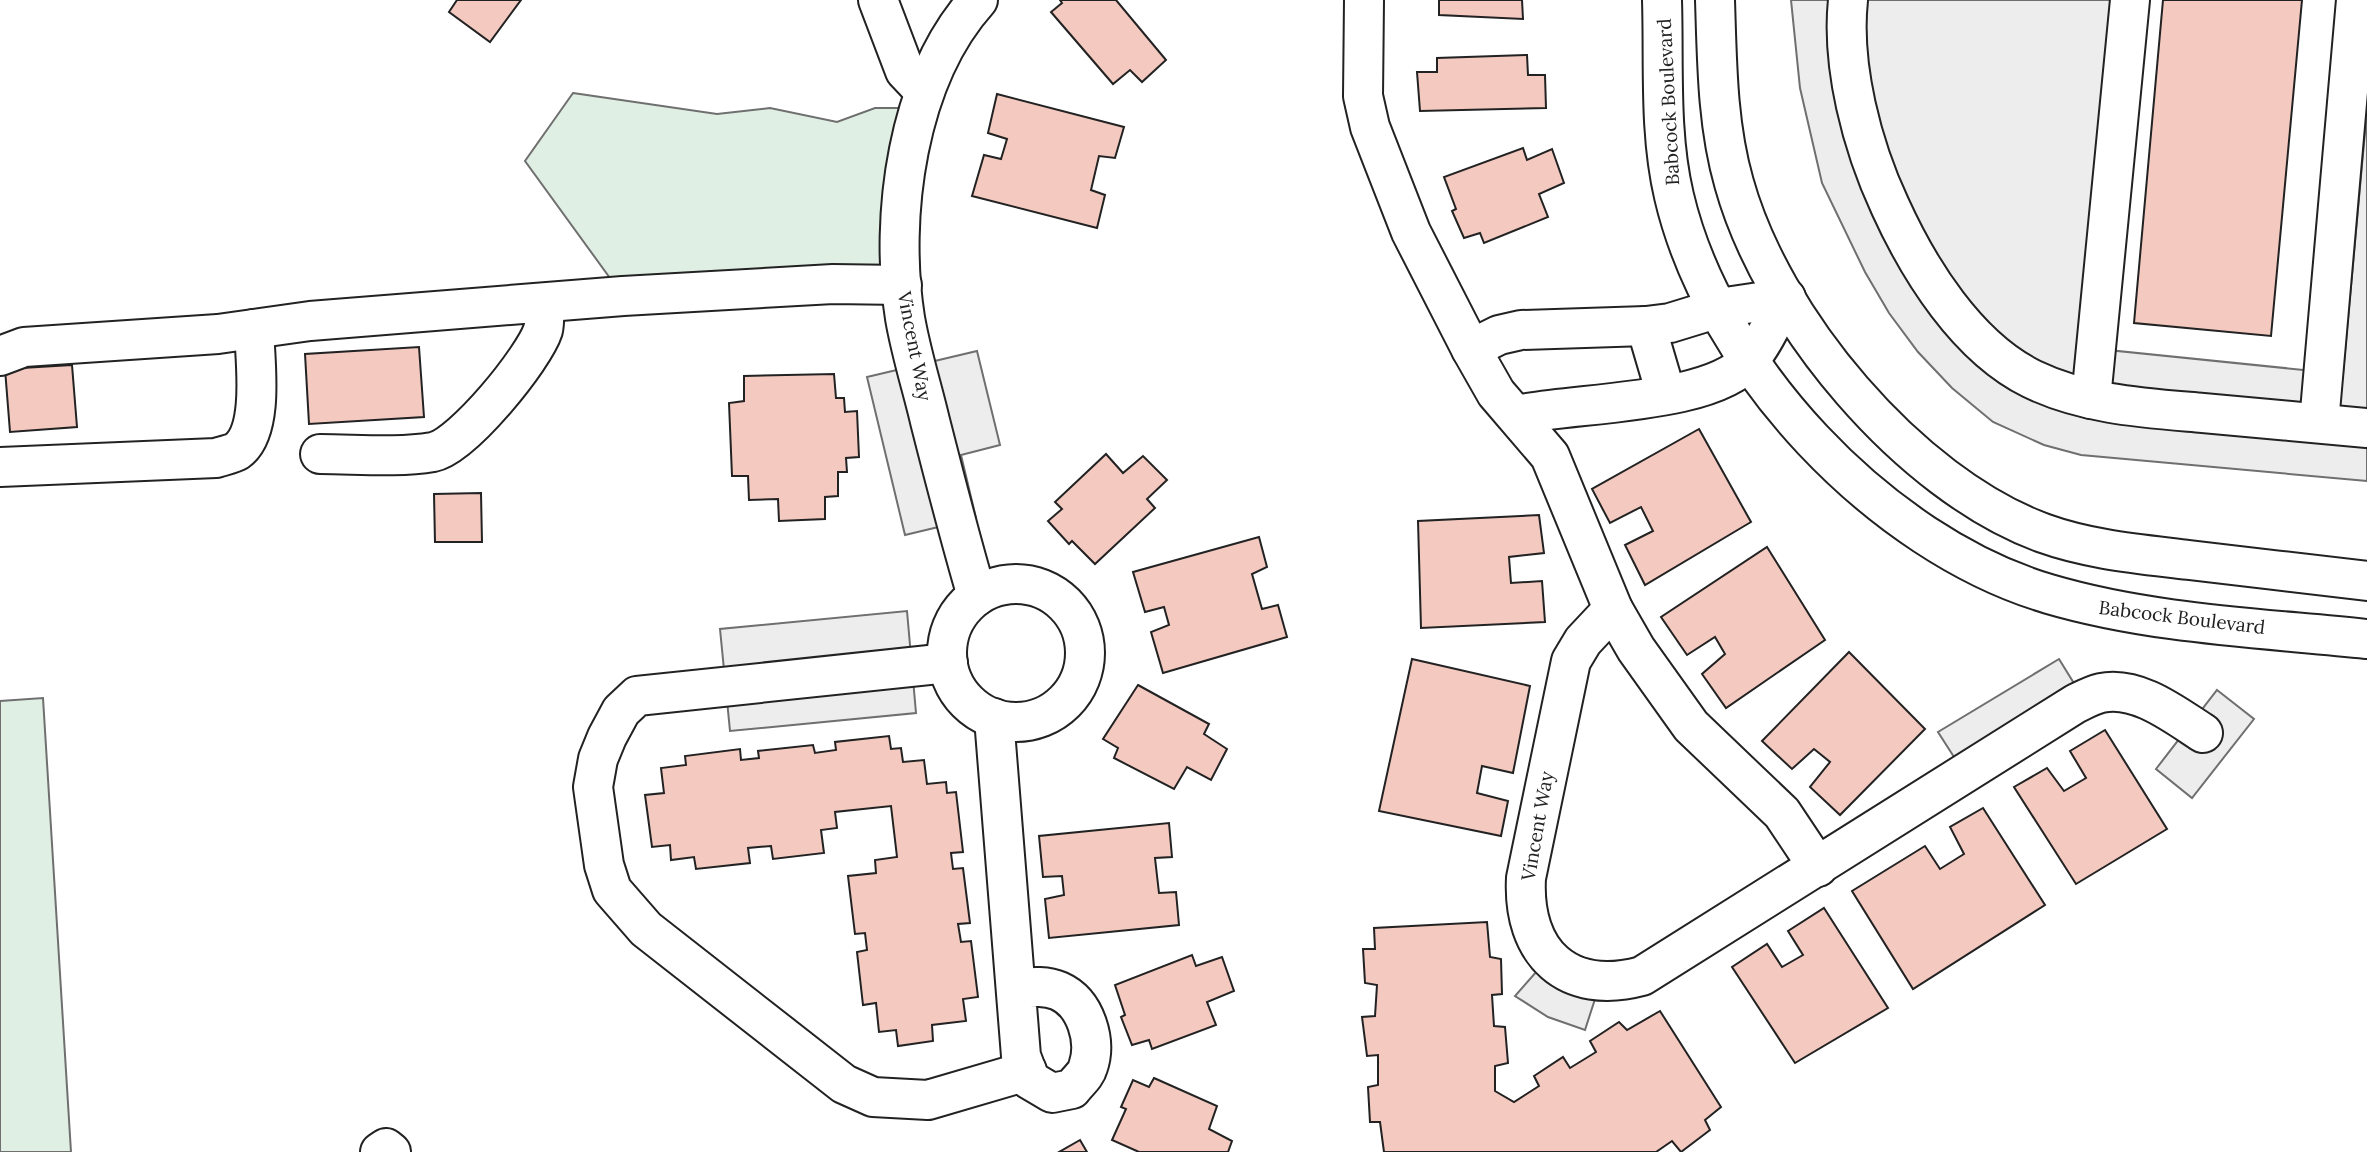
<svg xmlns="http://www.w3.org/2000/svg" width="2367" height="1152" font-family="Lora,serif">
  <rect width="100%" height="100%" fill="#fff"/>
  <g fill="#e0efe3" stroke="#6f6f6f" stroke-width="2">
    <polygon points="573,93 717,114 770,108 837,122 875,108 919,108 902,285 623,296 525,161"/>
    <polygon points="43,698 71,1152 0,1152 0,701"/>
  </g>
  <g fill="#ededed" stroke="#6f6f6f" stroke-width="2">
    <polygon points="1791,0 2111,0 2079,347 2343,374 2367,110 2367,481 2081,455 2044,445 1993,422 1952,388 1918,352 1889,313 1865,272 1822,183 1800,88"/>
    <polygon points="977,351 1000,445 961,455 976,518 905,535 867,377"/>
    <polygon points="907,611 916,713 730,731 720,629"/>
    <polygon points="2059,659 2075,685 1954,757 1938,732"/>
    <polygon points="2217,690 2254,719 2192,798 2156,769"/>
    <polygon points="1537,971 1595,999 1585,1030 1548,1017 1515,996"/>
  </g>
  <g fill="#f3c9c0" stroke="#222" stroke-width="2">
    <polygon points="457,0 521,0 490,42 449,12"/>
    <polygon points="1060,0 1116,0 1166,60 1142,82 1130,70 1113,84 1051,12 1062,3"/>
    <polygon points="1439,0 1522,0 1523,19 1439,15"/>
    <polygon points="2163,0 2302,0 2271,336 2134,323"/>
    <polygon points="1527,55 1528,75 1545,75 1546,108 1420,111 1417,72 1437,72 1437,58"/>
    <polygon points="997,94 1124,127 1115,158 1099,156 1091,190 1105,195 1097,228 972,196 984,155 1001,159 1007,139 988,133"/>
    <polygon points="1523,148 1527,160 1552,149 1564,183 1539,194 1548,217 1484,243 1480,233 1464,238 1452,211 1456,209 1444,177"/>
    <polygon points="419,347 424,417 309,424 305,354"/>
    <polygon points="72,365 77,427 10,432 5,369"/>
    <polygon points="834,374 836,398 844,398 845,412 857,411 859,457 846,458 847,472 838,472 838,496 825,497 825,519 779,521 778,499 749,500 748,476 732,476 729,403 744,401 744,376"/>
    <polygon points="1699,429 1751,522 1645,585 1625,545 1653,531 1641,507 1610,523 1592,489"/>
    <polygon points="1106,454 1123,473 1143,456 1167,480 1147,499 1155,508 1095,564 1072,541 1069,544 1048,521 1062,509 1055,502"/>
    <polygon points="481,493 482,542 435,542 434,494"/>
    <polygon points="1539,515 1544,553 1509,557 1511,583 1542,581 1545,622 1421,628 1418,521"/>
    <polygon points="1259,537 1267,567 1252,574 1262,609 1278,605 1287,637 1163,673 1151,632 1169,625 1164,607 1145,612 1133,572"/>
    <polygon points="1767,547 1825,640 1726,708 1702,674 1725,654 1715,637 1687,655 1661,617"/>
    <polygon points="1849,652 1925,729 1840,815 1810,787 1830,762 1814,749 1792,769 1762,741"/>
    <polygon points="1412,659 1530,686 1513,773 1482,766 1477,793 1508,801 1501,836 1379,811"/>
    <polygon points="1138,685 1209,724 1204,734 1227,749 1211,780 1187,767 1174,789 1114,758 1118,748 1103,739"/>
    <polygon points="2105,730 2167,829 2076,884 2014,787 2047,768 2064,791 2086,778 2070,751"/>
    <polygon points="889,736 891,749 901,748 903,762 924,760 927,784 946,782 947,793 956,792 963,852 951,853 953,869 963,868 970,923 958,924 961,942 971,941 978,997 963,999 966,1021 932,1025 933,1041 898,1046 896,1030 879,1032 876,1003 863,1005 857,952 867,950 865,933 855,934 848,876 876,873 875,860 897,857 891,806 835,812 837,828 821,830 824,853 773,859 771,846 748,848 750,863 696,869 694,857 671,860 670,845 652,847 645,795 664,793 661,768 686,765 685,756 740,749 741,760 759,758 758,751 813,745 815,753 836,750 835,742"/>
    <polygon points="1983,808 2045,905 1913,989 1852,891 1925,846 1940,869 1964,854 1950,827"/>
    <polygon points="1169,823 1172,857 1155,858 1159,893 1176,892 1179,925 1049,938 1045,899 1064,895 1062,876 1043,877 1039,836"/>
    <polygon points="1824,908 1888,1008 1795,1063 1732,967 1767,944 1782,967 1803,955 1788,931"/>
    <polygon points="1487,922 1490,957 1501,959 1502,994 1492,995 1494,1026 1505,1027 1508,1063 1495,1066 1495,1091 1514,1102 1539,1086 1534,1076 1563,1057 1570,1068 1596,1052 1590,1041 1619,1022 1627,1030 1660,1011 1721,1107 1705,1120 1710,1130 1681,1152 1672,1141 1656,1152 1384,1152 1380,1122 1370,1122 1368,1087 1378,1085 1378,1055 1367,1056 1362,1017 1375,1016 1377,985 1365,983 1363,949 1375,949 1374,928"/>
    <polygon points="1192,955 1196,966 1222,957 1234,991 1207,1002 1216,1025 1152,1049 1149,1040 1132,1045 1121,1017 1125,1015 1115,985"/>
    <polygon points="1154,1078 1217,1106 1209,1129 1232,1141 1228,1152 1139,1152 1112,1140 1126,1109 1121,1107 1133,1080 1149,1087"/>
    <polygon points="1080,1140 1087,1152 1059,1152"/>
  </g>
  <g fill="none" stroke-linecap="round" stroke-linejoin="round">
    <g stroke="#222" stroke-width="42">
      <g id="minor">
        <polyline points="878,0 905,71 924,91"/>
        <polyline points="1364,0 1363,96 1370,127 1411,232 1471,349 1496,393 1550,456 1613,609 1636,649 1691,726 1782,813 1818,867"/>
        <path d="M 1662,0 C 1664,64 1659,133 1674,196 C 1714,367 1880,544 2049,594 C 2151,624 2261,628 2367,639"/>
        <path d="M 1715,0 C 1717,61 1717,124 1734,183 C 1772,320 1909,484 2043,533 C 2090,550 2140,554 2189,560 C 2248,567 2308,574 2367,581"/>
        <path d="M 1848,0 C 1841,66 1862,146 1890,206 C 1919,270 1967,347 2032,379 C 2086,405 2145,408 2203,413 C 2258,418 2312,423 2367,428"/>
        <polyline points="1646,326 1666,394"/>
        <polyline points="1471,349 1499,335 1521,330 1646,326 1670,323 1719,308 1786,298"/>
        <polyline points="0,356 24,347 218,334 310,321 623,296 833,284 902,285"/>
        <polyline points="2091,399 2130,0"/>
        <path d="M 1517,415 C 1575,402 1713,405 1750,359 C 1765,342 1774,318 1786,298"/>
        <polyline points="2319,423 2356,0"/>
        <path d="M 320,454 C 356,454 397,458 433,452 C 463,446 534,358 543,330 C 545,322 544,311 544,303"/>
        <path d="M 0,467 L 216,458 C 222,456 232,454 237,451 C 265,431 255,360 254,329"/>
        <circle cx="1016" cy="653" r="69"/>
        <path d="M 977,596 C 960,538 945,480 930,421 C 922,387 911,353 905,318 C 889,216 907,79 978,0"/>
        <path d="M 1613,609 L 1583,641 L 1571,661 L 1526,878 C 1522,953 1567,996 1642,976 L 2075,704 C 2083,700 2092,695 2101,693 C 2137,685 2175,715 2203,733"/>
        <polyline points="948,663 637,696 621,711 607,737 598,759 593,787 604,865 612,890 646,929 844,1084 873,1097 928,1100 1027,1071"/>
        <path d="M 994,718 L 1021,1056 L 1030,1080 L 1052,1093 L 1072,1089 C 1077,1082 1086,1075 1088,1067 C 1097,1041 1086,1003 1059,991 C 1045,985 1030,987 1016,988"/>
        <polyline points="380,1152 386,1148 391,1152"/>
      </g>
    </g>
    <use href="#minor" stroke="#fff" stroke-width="38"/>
  </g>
  <g text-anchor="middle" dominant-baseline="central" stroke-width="5" stroke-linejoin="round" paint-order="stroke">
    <g font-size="19" fill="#222" stroke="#fff">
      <text transform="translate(1668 102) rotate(-93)">Babcock Boulevard</text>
      <text transform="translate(915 346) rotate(79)">Vincent Way</text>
      <text transform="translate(2182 617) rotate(7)">Babcock Boulevard</text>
      <text transform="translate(1537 826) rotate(-80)">Vincent Way</text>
    </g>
  </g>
</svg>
